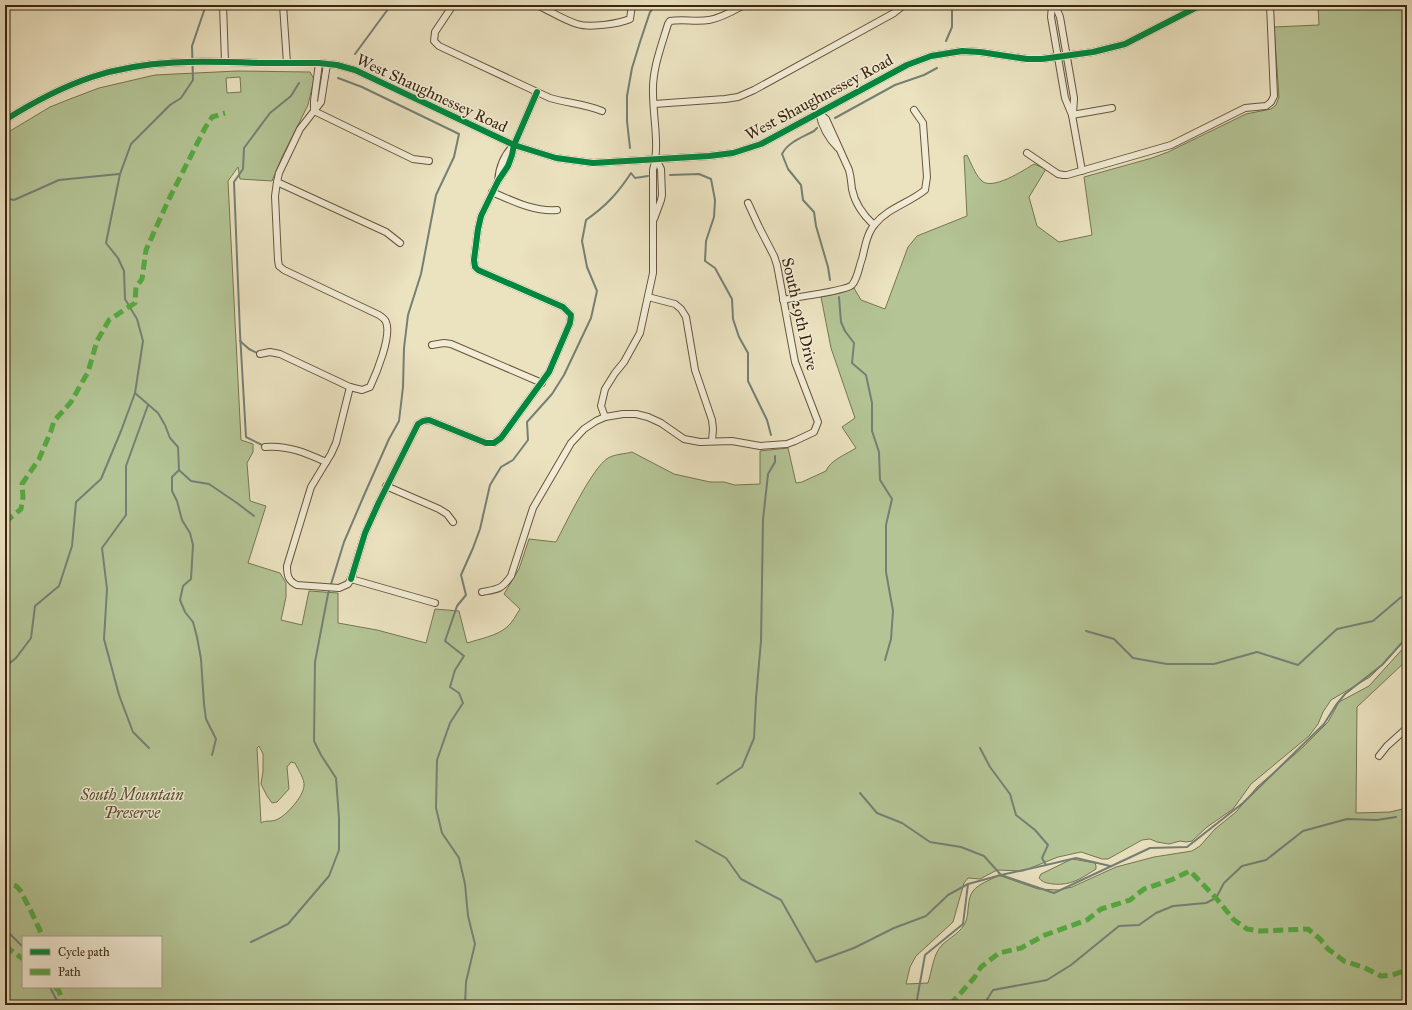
<svg xmlns="http://www.w3.org/2000/svg" width="1412" height="1010" font-family="'IM FELL Great Primer',serif">
  <rect width="100%" height="100%" fill="#ebe2c0"/>
  <filter id="stains"><feTurbulence type="fractalNoise" baseFrequency=".005" numOctaves="4"/><feColorMatrix values="0 0 0 0 .2 0 0 0 0 .09 0 0 0 0 .02 0 0 0 .5 -.17"/></filter>
  <radialGradient id="worn" r=".72"><stop offset=".6" stop-color="#630" stop-opacity="0"/><stop offset="1" stop-color="#630" stop-opacity=".3"/></radialGradient>
  <g fill="#b4c495" stroke="#777552" fill-rule="evenodd">
    <path d="M 1318,5 L 1407,5 L 1407,637 L 1387,660 L 1370,677 L 1331,700 L 1323,712 L 1318,724 L 1309,736 L 1251,784 L 1233,809 L 1207,827 L 1192,841 L 1186,842 L 1180,841 L 1169,844 L 1157,842 L 1150,839 L 1142,840 L 1108,859 L 1102,859 L 1081,852 L 1058,857 L 1023,871 L 997,870 L 980,879 L 968,878 L 964,883 L 953,922 L 916,956 L 910,967 L 906,984 L 928,983 C 932,971 933,954 942,945 C 949,938 962,932 966,921 C 969,913 967,899 973,891 C 979,883 990,881 998,875 L 1038,889 L 1059,890 L 1072,887 L 1116,867 L 1154,857 L 1192,851 L 1200,846 L 1215,829 L 1236,812 L 1257,787 L 1301,749 L 1328,722 L 1339,702 L 1369,686 L 1407,644 L 1407,660 L 1357,707 L 1356,813 L 1390,812 L 1407,808 L 1407,1005 L 5,1005 L 5,134 L 50,107 L 70,99 L 99,88 L 155,75 L 237,71 L 310,72 L 314,79 L 308,105 L 282,157 L 272,181 L 240,179 L 238,167 L 228,181 L 241,440 L 253,444 L 253,452 L 247,463 L 250,501 L 266,506 L 248,563 L 280,573 L 286,583 L 286,597 L 281,620 L 302,625 L 309,591 L 338,593 L 338,623 L 377,630 L 426,643 L 435,609 L 459,611 L 467,643 C 479,639 497,636 507,627 C 513,622 516,615 520,609 L 504,594 L 519,569 L 529,539 L 556,542 C 566,523 592,468 608,458 C 615,454 625,454 632,452 L 674,474 L 710,482 L 724,482 L 735,485 L 760,484 L 760,451 L 788,448 L 796,483 L 802,482 L 826,471 C 830,460 847,454 856,448 L 842,427 L 855,418 L 831,348 L 821,297 L 844,292 L 854,288 L 861,300 L 885,309 L 908,247 L 917,236 L 967,216 L 964,156 L 967,155 C 971,163 975,174 981,180 C 991,192 1024,170 1034,164 L 1046,169 L 1029,197 L 1037,226 L 1059,242 L 1092,235 L 1084,177 L 1152,158 L 1168,152 L 1246,114 L 1271,109 L 1276,105 L 1279,97 L 1274,27 L 1319,25 ZM 240,77 L 241,92 L 227,93 L 226,78 ZM 259,746 L 263,754 L 263,771 L 261,784 L 267,796 L 272,803 L 277,802 L 289,789 L 287,767 L 291,762 L 295,763 C 298,770 305,779 304,786 C 303,797 286,816 276,820 C 271,822 265,820 261,823 L 257,748 ZM 23,937 L 161,937 L 161,987 L 23,987 Z"/>
    <path d="M 1072,859 L 1095,863 L 1096,866 L 1096,869 C 1082,878 1071,886 1053,884 C 1047,883 1043,883 1039,878 L 1041,874 Z"/>
  </g>
  <g fill="none" stroke-linecap="round" stroke-linejoin="round">
    <g stroke="#748075" stroke-width="2">
      <polyline points="206,5 192,46 193,80 181,98 170,105 131,144 120,174 106,243 118,258 124,271 125,299 137,319 143,341 135,393 158,413 165,425 170,438 178,447 179,470 172,477 172,491 177,501 182,520 190,533 193,545 191,579 183,586 180,600 185,612 193,622 197,637 201,659 204,704 206,719 216,739 212,755"/>
      <polyline points="946,41 952,27 952,5"/>
      <polyline points="355,54 391,5"/>
      <polyline points="835,118 895,85 924,75 937,68"/>
      <path d="M 817,128 L 814,131 C 803,137 788,142 782,154 L 788,169 L 801,185 L 803,200 L 814,212 L 816,226 L 828,267 L 830,280"/>
      <polyline points="630,148 627,121 627,96 632,68 640,42 650,12 656,5"/>
      <polyline points="670,175 699,174 711,179 715,200 714,217 706,241 705,261 715,268 732,299 733,319 739,337 748,353 748,381 767,420 771,435"/>
      <polyline points="5,198 14,200 59,180 119,174"/>
      <polyline points="839,297 841,322 845,331 854,343 852,363 866,375 872,403 872,431 879,452 880,480 892,499 886,525 886,572 893,611 891,639 885,660"/>
      <polyline points="240,341 249,349 259,354"/>
      <polyline points="148,405 126,466 126,515 102,548 107,589 104,639 119,695 133,732 149,748"/>
      <polyline points="264,446 246,437 240,333 234,182 243,169 244,148 270,113 291,96 299,83"/>
      <polyline points="179,470 191,481 209,484 237,503 254,516"/>
      <polyline points="1086,631 1114,639 1133,658 1167,664 1214,664 1257,652 1298,665 1337,629 1373,621 1400,598 1407,595"/>
      <polyline points="5,667 16,658 31,638 35,606 59,586 72,546 76,502 101,479 121,431 135,393"/>
      <polyline points="980,748 990,767 1010,794 1016,815 1035,830 1048,845 1042,858 1046,865 1076,858 1110,866"/>
      <polyline points="717,784 742,767 754,738 756,698 761,641 763,520 768,474 775,462 775,456"/>
      <polyline points="860,793 877,813 902,823 930,842 961,847 984,856 1001,875 1046,865"/>
      <polyline points="696,841 726,858 741,879 781,900 816,962 854,948 894,928 926,916 948,895 968,884"/>
      <polyline points="5,929 23,947"/>
      <polyline points="251,942 288,924 329,876 339,850 339,818 336,778 321,755 314,741 315,662 328,594 344,542 365,493 389,439 399,421 403,387 404,348 408,315 421,274 436,195 454,157 459,134 362,87 338,78"/>
      <polyline points="50,987 59,1005"/>
      <path d="M 465,1005 L 466,982 L 475,944 L 468,916 L 465,884 L 459,858 L 442,833 L 436,808 L 437,760 L 450,723 L 463,703 L 459,693 L 450,687 L 455,670 L 464,656 L 445,641 L 457,606 L 466,595 L 461,575 L 473,548 L 480,529 L 490,485 L 501,467 L 513,460 L 528,440 L 527,422 L 552,394 L 564,375 L 591,318 L 597,291 L 587,267 L 582,241 L 586,220 C 606,206 618,193 631,173 L 635,178 L 648,176"/>
      <polyline points="916,1005 925,955 963,924 968,884 1001,875 1054,893 1150,848 1187,847 1243,803 1324,724 1336,705 1345,694 1382,665 1407,637"/>
      <polyline points="985,1005 986,1001 993,990 1047,980 1071,965 1119,926 1139,925 1156,913 1173,906 1206,903 1216,898 1224,883 1242,866 1266,860 1303,831 1347,819 1377,820 1396,817"/>
    </g>
    <g stroke="#66553b" stroke-width="8">
      <g id="minor">
        <polyline points="223,5 225,62"/>
        <polyline points="283,5 287,63"/>
        <path d="M 453,5 L 435,32 L 434,41 L 439,46 L 550,98 C 567,103 585,104 602,111"/>
        <path d="M 537,5 C 550,11 564,20 577,24 C 590,28 618,24 630,19 L 632,5"/>
        <polyline points="1052,5 1051,17 1065,98 1072,115 1082,171"/>
        <polyline points="1055,5 1060,17 1074,98 1073,114"/>
        <polyline points="654,104 725,99 738,97 754,90 894,13 904,5"/>
        <polyline points="314,111 413,159 429,161"/>
        <polyline points="314,111 314,101 319,63"/>
        <path d="M 819,113 L 826,119 L 849,170 C 851,177 851,182 852,189 C 855,204 863,215 874,225"/>
        <path d="M 819,113 C 822,127 828,138 838,148"/>
        <polyline points="1072,115 1112,108"/>
        <polyline points="1027,153 1058,174 1063,175 1067,175 1171,145 1245,108 1266,106 1271,102 1274,96 1270,5"/>
        <path d="M 498,181 C 499,167 504,155 514,145"/>
        <polyline points="277,182 386,232 400,243"/>
        <path d="M 492,192 C 513,201 534,212 557,210"/>
        <polyline points="654,219 661,200 662,195 661,169 656,159"/>
        <polyline points="648,297 675,304 681,309 686,317 695,370 712,420 713,429 712,441"/>
        <path d="M 783,300 C 795,297 846,291 852,285 C 858,278 859,266 862,259 C 865,247 867,233 875,224 C 888,208 909,203 925,190 L 927,177 L 923,123 L 914,110"/>
        <polyline points="432,345 444,343 451,344 542,383"/>
        <path d="M 260,354 L 270,352 L 280,354 L 350,387 L 362,390 L 370,387 C 376,374 392,336 386,322 C 385,319 382,317 379,315 L 284,270 L 279,266 L 278,260 L 275,196 L 277,182 L 279,173 L 300,129 L 321,102 L 327,64"/>
        <path d="M 350,387 L 336,443 L 331,454 L 311,487 L 287,566 C 287,575 288,581 297,585 L 339,588 L 348,584 L 351,579 L 435,603"/>
        <path d="M 605,417 L 601,406 L 605,389 L 615,373 L 624,362 L 640,333 L 653,273 L 653,170 C 660,146 653,118 653,93 C 652,70 661,47 668,24 L 670,21 C 683,19 696,22 709,20 C 721,18 733,11 744,5"/>
        <path d="M 265,447 C 288,445 306,453 326,462"/>
        <polyline points="386,486 439,509 447,514 453,522"/>
        <polyline points="351,579 365,533 379,502 418,424 423,421 429,420 486,443 494,443 501,438 549,372 570,323 571,315 563,307 478,270 475,267 474,260 478,229 481,216 498,181 508,166 512,155 514,145 537,92"/>
        <path d="M 482,592 C 498,589 501,590 511,576 L 533,508 L 571,443 L 584,429 L 596,421 L 605,417 L 623,414 L 636,414 L 648,417 L 661,423 L 684,439 L 700,442 L 732,441 L 760,446 L 787,444 L 795,441 L 814,432 L 818,422 L 795,362 L 777,265 L 774,256 L 759,227 L 748,203"/>
        <polyline points="1379,756 1387,746 1407,728"/>
      </g>
    </g>
    <g stroke="#66553b" stroke-width="8">
      <path id="tertiary" d="M 5,120 C 32,103 62,87 92,77 C 146,59 202,61 258,63 C 278,63 299,63 319,63 L 337,65 L 355,70 L 514,145 L 556,158 L 593,163 L 709,156 L 733,153 L 761,144 L 907,65 L 931,56 L 962,51 L 980,52 L 1027,59 L 1042,59 L 1093,52 L 1125,44 L 1201,5"/>
    </g>
    <use href="#minor" stroke="#f2ecd6" stroke-width="6"/>
    <use href="#tertiary" stroke="#f2ecd6" stroke-width="7"/>
    <g stroke="#55aa41" stroke-width="5" stroke-dasharray="10 5" stroke-linecap="butt">
      <polyline points="5,522 21,509 23,497 22,484 39,459 51,431 54,421 71,402 88,372 97,341 109,320 135,303 136,287 142,279 146,250 168,201 205,128 212,117 225,113"/>
      <polyline points="5,875 8,883 16,886 20,890 31,911 43,937"/>
      <polyline points="5,946 23,959"/>
      <polyline points="55,987 59,991 64,1005"/>
      <polyline points="950,1005 974,978 981,967 999,953 1021,948 1045,935 1087,920 1101,909 1130,900 1144,889 1171,880 1190,871 1216,898 1234,920 1247,929 1260,931 1308,929 1320,939 1328,949 1344,961 1363,967 1381,976 1392,975 1407,970"/>
    </g>
    <g stroke="#f2ecd6" stroke-width="8">
      <g id="cycleway">
        <path d="M 5,120 C 32,103 62,87 92,77 C 146,59 202,61 258,63 C 278,63 299,63 319,63 L 337,65 L 355,70 L 514,145 L 556,158 L 593,163 L 709,156 L 733,153 L 761,144 L 907,65 L 931,56 L 962,51 L 980,52 L 1027,59 L 1042,59 L 1093,52 L 1125,44 L 1201,5"/>
        <polyline points="351,579 365,533 379,502 418,424 423,421 429,420 486,443 494,443 501,438 549,372 570,323 571,315 563,307 478,270 475,267 474,260 478,229 481,216 498,181 508,166 512,155 514,145 537,92"/>
      </g>
    </g>
    <use href="#cycleway" stroke="#00873e" stroke-width="6"/>
  </g>
  <g text-anchor="middle" dominant-baseline="central" stroke-width="3" stroke-linejoin="round" paint-order="stroke">
    <g font-size="16" fill="#3a260f" stroke="#f2ecd6">
      <text transform="translate(432 93) rotate(25)">West Shaughnessey Road</text>
      <text transform="translate(819 97) rotate(-28)">West Shaughnessey Road</text>
      <text transform="translate(800 314) rotate(77)">South 29th Drive</text>
    </g>
    <g font-size="16" font-style="italic" fill="#584e30" stroke="#f2ecd6">
      <text x="132" y="794">South Mountain<tspan x="132" dy="18">Preserve</tspan></text>
    </g>
  </g>
  <rect width="1412" height="1010" fill="none" stroke="#ebe2c0" stroke-width="20"/>
  <rect x="6" y="6" width="1400" height="998" fill="none" stroke="#3a260f" stroke-width="2"/>
  <rect x="10" y="10" width="1392" height="990" fill="none" stroke="#3a260f"/>
  <rect x="22" y="936" width="140" height="52" fill="#f2ecd6" stroke="#a89d86"/>
  <rect x="30" y="949" width="20" height="6" fill="#00873e" stroke="#a89d86"/>
  <text x="58" y="956" font-size="12" fill="#3a260f">Cycle path</text>
  <rect x="30" y="969" width="20" height="6" fill="#55aa41" stroke="#a89d86"/>
  <text x="58" y="976" font-size="12" fill="#3a260f">Path</text>
  <rect width="100%" height="100%" filter="url(#stains)"/>
  <rect width="100%" height="100%" fill="url(#worn)"/>
</svg>
